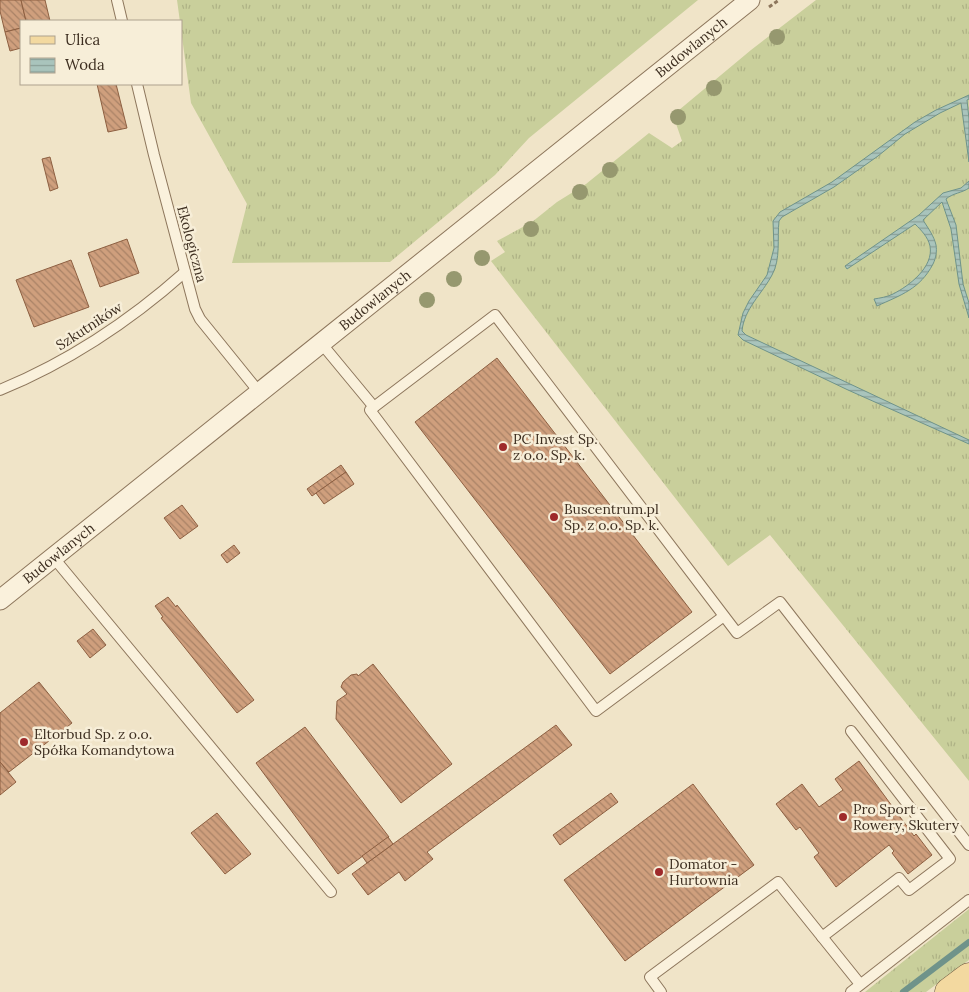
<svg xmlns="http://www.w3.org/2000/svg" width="969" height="992" font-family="Lora,serif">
  <defs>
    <pattern id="grass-tufts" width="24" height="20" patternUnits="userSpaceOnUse" patternTransform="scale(1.25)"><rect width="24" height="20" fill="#c9cf9b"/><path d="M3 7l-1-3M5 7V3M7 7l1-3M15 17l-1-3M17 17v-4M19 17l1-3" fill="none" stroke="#aeb285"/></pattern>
    <pattern id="water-rules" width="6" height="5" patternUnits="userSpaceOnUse" patternTransform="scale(1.25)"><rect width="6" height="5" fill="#a9c4bc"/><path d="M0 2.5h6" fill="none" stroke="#8ba098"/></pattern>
    <pattern id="building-back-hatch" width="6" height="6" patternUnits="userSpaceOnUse" patternTransform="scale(1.25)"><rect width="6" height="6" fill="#cf9f7d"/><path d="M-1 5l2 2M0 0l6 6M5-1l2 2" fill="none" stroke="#a98266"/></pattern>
  </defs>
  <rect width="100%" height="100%" fill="#f0e4c8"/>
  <g fill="url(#grass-tufts)">
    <polygon points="177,0 698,0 529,138 495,175 390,262 232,263 247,204 191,103"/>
    <polygon points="816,0 969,0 969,781 770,535 728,566 491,261 505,252 497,241 532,222 557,202 586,184 649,133 672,148 682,141 673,115 751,50"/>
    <polygon points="969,909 969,960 926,992 865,992"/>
  </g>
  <g fill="url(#water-rules)" stroke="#6f938a">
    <path d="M 969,95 L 969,99 L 967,100 L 969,119 L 969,162 L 961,103 L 940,113 L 905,134 L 878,156 L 834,187 L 782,217 L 779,221 C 777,238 781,259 772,275 C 762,294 744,309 742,331 L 746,335 L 969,440 L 969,444 L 848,390 L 743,340 L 738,335 L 743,313 L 749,301 L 767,275 L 774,248 L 773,221 L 780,212 L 832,182 L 915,122 L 936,110 Z"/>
    <path d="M 969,181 L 969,188 C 962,193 953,193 946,199 L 956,225 L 963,284 L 969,303 L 969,318 L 959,284 L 951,229 L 942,202 L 923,220 C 928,228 934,236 936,245 C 937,251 936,258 933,264 C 920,289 901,295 877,306 L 874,299 C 880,298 887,297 893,294 C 909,286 934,267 930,246 C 928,237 921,230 915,224 L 847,269 L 845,266 L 919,215 L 943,193 L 961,188 Z"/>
  </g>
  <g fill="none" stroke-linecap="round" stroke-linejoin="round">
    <polyline stroke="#6f938a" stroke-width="6" points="903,992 969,942"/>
  </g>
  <g fill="url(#building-back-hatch)" stroke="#8d5f41">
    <polygon points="0,0 21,0 26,21 21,21 21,28 5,32 0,11"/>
    <polygon points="21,0 45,0 50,21 26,21"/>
    <polygon points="21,28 21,48 10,51 5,32"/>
    <polygon points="97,84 116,84 127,128 108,132"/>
    <polygon points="50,157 58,188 50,191 42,159"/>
    <polygon points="127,239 139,273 100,287 88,253"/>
    <polygon points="71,260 89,307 34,327 16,280"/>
    <polygon points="497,358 692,612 610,674 415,422"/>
    <polygon points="341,465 346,472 312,496 307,489"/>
    <polygon points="346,472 354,484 324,504 316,493"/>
    <polygon points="182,505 198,526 180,539 164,518"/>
    <polygon points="234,545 240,553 227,563 221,555"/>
    <polygon points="168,597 176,607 177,605 254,700 237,713 161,618 163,617 155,606"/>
    <polygon points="93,629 106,645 90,658 77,641"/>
    <polygon points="373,664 452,764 401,803 336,719 337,701 347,694 341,687 343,682 351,675 357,674 358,676"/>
    <polygon points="39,682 72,723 9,772 0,762 0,713"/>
    <polygon points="556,725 572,745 427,852 433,859 405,881 399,872 368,895 352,874"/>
    <polygon points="305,727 389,837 338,874 256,763"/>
    <polygon points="859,761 914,836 916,834 932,855 908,874 892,853 894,851 889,845 836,887 814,857 819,853 800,827 796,830 776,804 802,784 819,807 843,790 835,779"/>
    <polygon points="0,762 16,782 0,795"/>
    <polygon points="693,784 754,865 625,961 564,880"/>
    <polygon points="611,793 618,802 560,845 553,835"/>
    <polygon points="217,813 251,854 225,874 191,833"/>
    <polygon points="388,837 393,844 367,863 362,856"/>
  </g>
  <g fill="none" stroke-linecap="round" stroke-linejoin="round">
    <g stroke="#8d765c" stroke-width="12">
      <g id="lane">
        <polyline points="117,0 122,21"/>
        <polyline points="137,84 154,155 195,309 200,319 259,392"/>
        <polyline points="321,343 374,407"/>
        <path d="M 0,390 C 68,362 130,321 185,272"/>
        <polyline points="53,557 331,892"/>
        <polyline points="724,616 596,711 370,410 495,315 737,633 780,602 969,845"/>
        <polyline points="822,937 899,878 909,890 950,859 851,731"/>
        <polyline points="661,992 650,977 778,882 860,984"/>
        <polyline points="851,992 969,900"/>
      </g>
    </g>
    <g stroke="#8d765c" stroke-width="21">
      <g id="street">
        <path id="s1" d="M 0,600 L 750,0"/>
      </g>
    </g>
    <g stroke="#5b4430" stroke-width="29">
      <polyline id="primary" points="949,992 969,977"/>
    </g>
    <polyline stroke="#8d765c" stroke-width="3" stroke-dasharray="4 2.5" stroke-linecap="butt" points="769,7 779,0"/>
    <use href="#lane" stroke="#faf1dc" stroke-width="10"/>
    <use href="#street" stroke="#faf1dc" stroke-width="19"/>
    <use href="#primary" stroke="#f3d9a0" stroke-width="28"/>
  </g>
  <g fill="#96986f">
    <circle cx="777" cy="37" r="8"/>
    <circle cx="714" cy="88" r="8"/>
    <circle cx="678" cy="117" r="8"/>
    <circle cx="610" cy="170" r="8"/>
    <circle cx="580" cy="192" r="8"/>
    <circle cx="531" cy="229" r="8"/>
    <circle cx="482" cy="258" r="8"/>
    <circle cx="454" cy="279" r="8"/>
    <circle cx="427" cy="300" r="8"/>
  </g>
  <g fill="#9e2a2b" stroke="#f7eed8" stroke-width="2">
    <circle cx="503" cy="447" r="5"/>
    <circle cx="554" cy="517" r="5"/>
    <circle cx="24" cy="742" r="5"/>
    <circle cx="843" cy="817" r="5"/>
    <circle cx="659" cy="872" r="5"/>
  </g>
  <g text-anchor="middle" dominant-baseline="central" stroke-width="5" stroke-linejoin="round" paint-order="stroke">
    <g font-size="14" fill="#3d2e20" stroke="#f7eed8">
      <text stroke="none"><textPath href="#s1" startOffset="885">Budowlanych</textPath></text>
      <text transform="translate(192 244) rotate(75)">Ekologiczna</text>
      <text stroke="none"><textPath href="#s1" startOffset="480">Budowlanych</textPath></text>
      <text transform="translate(89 326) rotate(-33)">Szkutników</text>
      <text stroke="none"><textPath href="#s1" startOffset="75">Budowlanych</textPath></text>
    </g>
    <g font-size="14" fill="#3d2e20" stroke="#f7eed8" text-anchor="start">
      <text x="513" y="439">PC Invest Sp.<tspan x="513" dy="16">z o.o. Sp. k.</tspan></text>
      <text x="564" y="509">Buscentrum.pl<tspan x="564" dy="16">Sp. z o.o. Sp. k.</tspan></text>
      <text x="34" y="734">Eltorbud Sp. z o.o.<tspan x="34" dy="16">Spółka Komandytowa</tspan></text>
      <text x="853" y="809">Pro Sport -<tspan x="853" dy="16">Rowery, Skutery</tspan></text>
      <text x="669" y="864">Domator -<tspan x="669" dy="16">Hurtownia</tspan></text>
    </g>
  </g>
  <rect x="20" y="20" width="162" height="65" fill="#f7eed8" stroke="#ada18e"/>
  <rect x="30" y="36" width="25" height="8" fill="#f3d9a0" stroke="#ada18e"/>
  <text x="65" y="45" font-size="15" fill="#3d2e20">Ulica</text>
  <rect x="30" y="58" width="25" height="15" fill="url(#water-rules)" stroke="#ada18e"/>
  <text x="65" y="70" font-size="15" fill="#3d2e20">Woda</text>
</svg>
